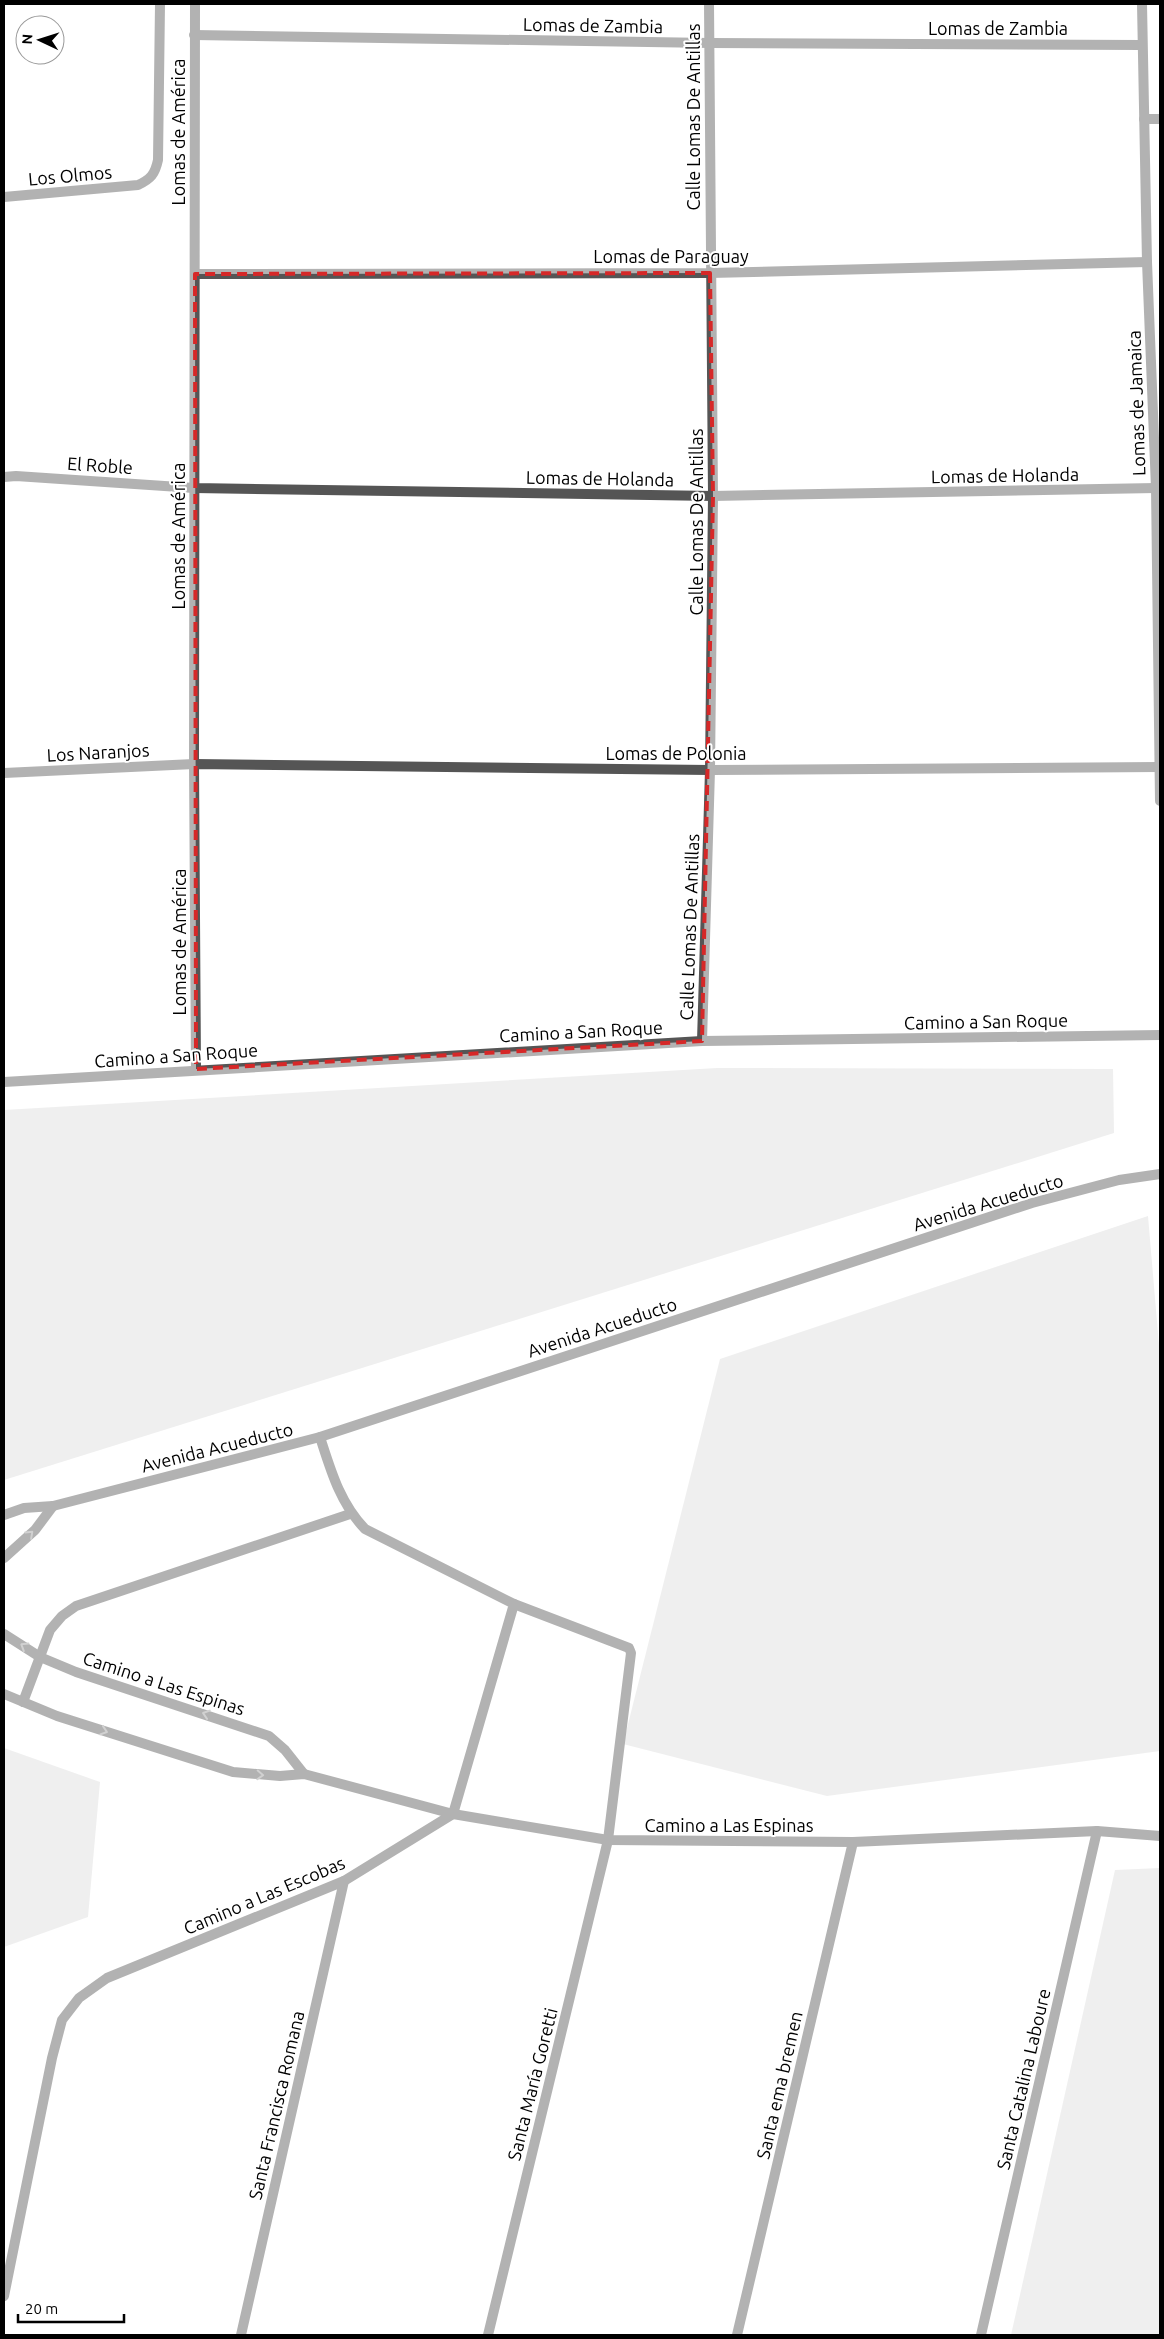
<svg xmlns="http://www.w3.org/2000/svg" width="1164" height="2339" font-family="Ubuntu,sans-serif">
  <rect width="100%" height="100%" fill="#fff"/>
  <g fill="#dcdcdc">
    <polygon points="717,1068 1113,1069 1114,1133 4,1480 4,1110"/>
    <polygon points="1148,1216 1160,1357 1160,1751 827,1796 623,1744 720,1359"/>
    <polygon points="4,1748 100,1782 88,1917 4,1947"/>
    <polygon points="1160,1868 1160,2335 1011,2335 1115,1870"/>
  </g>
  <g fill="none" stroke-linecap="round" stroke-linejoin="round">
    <g stroke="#555" stroke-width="10">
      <path d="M 320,1437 C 331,1471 340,1503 365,1529 L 514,1604 L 453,1814"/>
      <polyline points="514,1604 629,1648 631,1653 608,1840"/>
      <polyline points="23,1702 50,1630 62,1616 76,1606 350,1514"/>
    </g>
    <g stroke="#555" stroke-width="10">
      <polyline points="195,4 194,764 196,1069"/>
      <polyline points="1142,4 1147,262 1156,488 1160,801"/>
      <polyline points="194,35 710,43 1142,45"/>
      <polyline points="1144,119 1160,119"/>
      <path d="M 4,197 L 138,185 C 151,179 155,174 158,160 L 160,4"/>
      <polyline points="195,274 710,273 1147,262"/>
      <polyline points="4,477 16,476 194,488 713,496 1156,488"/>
      <polyline points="4,773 194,764 710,770 1159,767"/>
      <polyline points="702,1041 710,770 713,496 709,4"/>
      <polyline points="4,1082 702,1041 1160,1035"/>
      <polyline points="4,2296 52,2058 62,2020 79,1998 107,1978 344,1881 453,1814"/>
      <polyline points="241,2335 344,1881"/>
      <polyline points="488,2335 608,1840"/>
      <polyline points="737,2335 853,1842"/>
      <polyline points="981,2335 1097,1831"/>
    </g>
    <g stroke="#555" stroke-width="10">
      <polyline points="4,1515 24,1508 53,1506 320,1437 1032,1203 1119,1180 1160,1174"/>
      <polyline points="4,1558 35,1530 53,1506"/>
      <polyline points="4,1634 40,1657 76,1672 269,1736 285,1750 304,1774"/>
      <polyline points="4,1694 57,1716 233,1772 280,1776 304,1774 453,1814 608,1840 853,1842 1097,1831 1160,1836"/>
    </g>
  </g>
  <defs><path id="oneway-chevron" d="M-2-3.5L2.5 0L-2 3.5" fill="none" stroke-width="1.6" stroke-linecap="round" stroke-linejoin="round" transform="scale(1.25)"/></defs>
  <g stroke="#999">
    <use href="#oneway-chevron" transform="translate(30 1534) rotate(-43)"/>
    <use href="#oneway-chevron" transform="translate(24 1646) rotate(-148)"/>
    <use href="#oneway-chevron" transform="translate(206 1714) rotate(-162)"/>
    <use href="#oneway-chevron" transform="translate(104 1731) rotate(18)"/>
    <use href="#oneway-chevron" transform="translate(260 1775) rotate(3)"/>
  </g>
  <path d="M0 0H1164V2339H0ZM 710,273 L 713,496 L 702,1041 L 196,1069 L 195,274 Z" fill="#fff" fill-opacity=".55" fill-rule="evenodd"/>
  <path fill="none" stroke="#d62828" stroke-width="4" stroke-dasharray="10 6" stroke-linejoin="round" d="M 710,273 L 713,496 L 702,1041 L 196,1069 L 195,274 Z"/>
  <g text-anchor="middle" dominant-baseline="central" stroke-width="4" stroke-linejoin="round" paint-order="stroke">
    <g font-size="18" fill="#000" stroke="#fff">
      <text transform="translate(593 25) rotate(1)">Lomas de Zambia</text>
      <text x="998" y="28">Lomas de Zambia</text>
      <text transform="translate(693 117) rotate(-90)">Calle Lomas De Antillas</text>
      <text transform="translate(178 132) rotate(-90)">Lomas de América</text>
      <text transform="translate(70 175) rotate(-5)">Los Olmos</text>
      <text x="671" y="256">Lomas de Paraguay</text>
      <text transform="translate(1136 403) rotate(-92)">Lomas de Jamaica</text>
      <text transform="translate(100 465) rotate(4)">El Roble</text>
      <text transform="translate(1005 475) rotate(-1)">Lomas de Holanda</text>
      <text transform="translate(600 478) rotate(1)">Lomas de Holanda</text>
      <text transform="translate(696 522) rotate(-90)">Calle Lomas De Antillas</text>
      <text transform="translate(178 536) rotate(-90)">Lomas de América</text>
      <text transform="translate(98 752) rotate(-3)">Los Naranjos</text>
      <text x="676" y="753">Lomas de Polonia</text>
      <text transform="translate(689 927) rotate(-88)">Calle Lomas De Antillas</text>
      <text transform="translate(179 942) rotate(-90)">Lomas de América</text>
      <text transform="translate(986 1021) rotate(-1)">Camino a San Roque</text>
      <text transform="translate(581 1031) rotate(-3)">Camino a San Roque</text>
      <text transform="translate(176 1055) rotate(-4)">Camino a San Roque</text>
      <text transform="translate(988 1202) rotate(-17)">Avenida Acueducto</text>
      <text transform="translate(602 1327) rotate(-18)">Avenida Acueducto</text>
      <text transform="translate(217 1447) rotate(-14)">Avenida Acueducto</text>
      <text transform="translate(164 1683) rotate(18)">Camino a Las Espinas</text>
      <text x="729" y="1825">Camino a Las Espinas</text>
      <text transform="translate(264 1895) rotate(-23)">Camino a Las Escobas</text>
      <text transform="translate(1023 2079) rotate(-77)">Santa Catalina Laboure</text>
      <text transform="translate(532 2084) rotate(-76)">Santa María Goretti</text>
      <text transform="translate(779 2085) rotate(-77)">Santa ema bremen</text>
      <text transform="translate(276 2105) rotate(-77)">Santa Francisca Romana</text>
    </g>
  </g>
  <rect width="1164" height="2339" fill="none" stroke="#000000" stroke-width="10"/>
  <g transform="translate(40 40) rotate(274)"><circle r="24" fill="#ffffff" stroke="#999999"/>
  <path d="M0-4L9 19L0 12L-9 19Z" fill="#000000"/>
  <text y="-8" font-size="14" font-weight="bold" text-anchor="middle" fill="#000000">N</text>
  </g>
  <path d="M18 2314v8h106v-8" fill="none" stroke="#000000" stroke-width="2.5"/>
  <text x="25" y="2314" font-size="15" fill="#000000" stroke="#ffffff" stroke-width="4" paint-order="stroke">20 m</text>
</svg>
